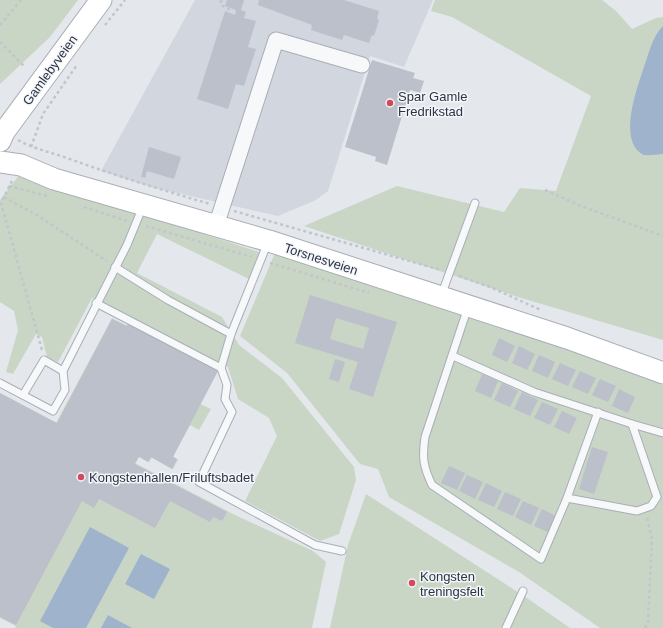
<svg xmlns="http://www.w3.org/2000/svg" width="663" height="628" font-family="Arial,sans-serif">
  <rect width="100%" height="100%" fill="#e4e7ec"/>
  <polygon fill="#d2d6de" points="195,0 433,0 404,67 370,56 328,191 316,200 278,216 151,187 101,171"/>
  <g fill="#c9d6c5">
    <polygon points="0,0 78,0 50,37 0,84"/>
    <polygon points="435,0 602,0 616,11 632,29 656,18 663,17 663,340 518,297 304,226 397,186 504,212 520,188 556,191 591,96 452,17 431,11"/>
    <polygon points="20,174 262,253 251,280 157,234 137,273 222,317 239,345 282,378 354,467 356,480 339,534 320,541 245,501 277,436 269,418 238,399 228,367 92,298 58,362 47,357 42,337 36,334 13,374 6,372 18,330 14,311 0,302 0,200"/>
    <polygon points="275,253 427,304 565,345 663,385 663,628 600,628 519,572 389,497 378,469 360,464 287,373 240,336"/>
    <polygon points="112,318 127,326 129,322 217,369 200,404 211,409 199,430 190,425 173,456 178,460 173,469 152,458 149,462 131,452 127,459 237,516 313,551 326,562 312,628 15,628 16,626 0,618 0,393 56,423"/>
    <polygon points="366,494 524,596 570,628 330,628 348,545"/>
  </g>
  <g fill="#9fb4cc">
    <path d="M 663,26 L 663,154 C 657,154 647,157 642,154 C 618,139 637,88 644,67 C 649,53 652,37 663,26 Z"/>
    <polygon points="90,527 129,548 86,628 53,628 40,621"/>
    <polygon points="141,554 170,569 154,599 125,584"/>
    <polygon points="108,615 132,628 101,628"/>
  </g>
  <g fill="#bbc0ca" fill-rule="evenodd">
    <polygon points="227,0 244,0 241,10 246,12 244,18 256,21 248,47 256,49 244,86 236,84 228,109 197,99 225,11 235,15 236,10 225,6"/>
    <polygon points="259,0 344,0 379,11 377,19 379,20 374,36 372,35 369,43 344,35 342,40 311,30 312,25 258,5"/>
    <polygon points="372,60 415,73 413,78 424,81 420,93 410,90 387,165 375,161 376,157 345,147"/>
    <polygon points="149,147 181,157 174,179 147,171 145,178 141,177"/>
    <path d="M 310,295 L 397,322 L 373,397 L 349,389 L 358,362 L 295,343 ZM 336,318 L 369,328 L 363,349 L 330,339 Z"/>
    <polygon points="112,319 127,326 128,323 218,371 173,457 177,459 172,469 151,457 148,462 139,457 135,464 227,512 222,521 213,517 210,522 170,501 155,528 99,499 94,508 82,501 16,625 0,617 0,393 57,423"/>
    <polygon points="499,338 515,346 507,362 492,355"/>
    <polygon points="519,346 535,354 527,370 512,363"/>
    <polygon points="539,355 555,362 548,378 532,371"/>
    <polygon points="335,359 345,362 339,382 329,379"/>
    <polygon points="560,363 576,370 568,386 552,379"/>
    <polygon points="580,371 596,378 588,394 572,387"/>
    <polygon points="482,374 498,381 491,398 475,391"/>
    <polygon points="600,379 616,386 608,402 592,395"/>
    <polygon points="502,383 518,391 510,407 494,400"/>
    <polygon points="619,389 635,397 628,413 612,406"/>
    <polygon points="522,392 538,400 530,416 514,409"/>
    <polygon points="542,402 558,409 550,425 534,418"/>
    <polygon points="562,411 577,418 569,434 554,427"/>
    <polygon points="592,447 608,452 594,494 579,489"/>
    <polygon points="449,466 465,473 457,490 441,483"/>
    <polygon points="467,475 483,482 475,499 459,491"/>
    <polygon points="486,483 502,491 494,507 478,500"/>
    <polygon points="505,492 521,499 513,516 497,509"/>
    <polygon points="523,501 539,508 531,525 515,517"/>
    <polygon points="542,509 558,517 550,533 534,526"/>
  </g>
  <g fill="none" stroke-linecap="round" stroke-linejoin="round">
    <g stroke="#a9aeb7" stroke-width="9">
      <g id="lane">
        <polyline points="115,267 168,300 231,334"/>
        <polyline points="441,296 475,203"/>
        <polyline points="96,303 221,368 231,334 268,242"/>
        <path d="M 453,356 L 534,392 L 632,424 L 657,497 L 651,506 L 637,511 L 567,498 L 541,559 L 432,485 C 423,466 422,457 425,437 L 468,307"/>
        <polyline points="221,368 227,385 225,399 232,412 199,482 315,545 342,551"/>
        <polyline points="0,383 53,411 65,390 63,371 127,245 143,206"/>
        <polyline points="23,395 44,360 63,371"/>
        <polyline points="632,424 663,433"/>
        <polyline points="567,498 598,412"/>
        <polyline points="506,628 523,591"/>
      </g>
    </g>
    <g stroke="#a9aeb7" stroke-width="17">
      <polyline id="street" points="216,226 276,40 362,65"/>
    </g>
    <g stroke="#a9aeb7" stroke-width="23">
      <g id="secondary">
        <polyline points="0,141 4,132 101,0"/>
        <polyline points="0,162 21,165 54,179 269,241 567,338 663,373"/>
      </g>
    </g>
    <g stroke="#c2c5cb" stroke-width="2.5" stroke-dasharray="3 3" stroke-linecap="butt">
      <polyline points="221,0 221,5 232,11"/>
      <polyline points="0,25 21,0"/>
      <polyline points="105,25 125,0"/>
      <polyline points="0,42 24,66"/>
      <path d="M 18,140 C 34,149 50,152 67,158 C 114,175 162,190 210,204"/>
      <polyline points="31,147 43,114 77,65"/>
      <polyline points="12,181 1,203 42,350"/>
      <polyline points="9,186 47,196"/>
      <polyline points="545,190 581,206 663,236"/>
      <polyline points="4,197 40,217 107,261"/>
      <polyline points="84,207 127,221"/>
      <polyline points="234,211 441,270"/>
      <polyline points="146,226 252,257"/>
      <polyline points="270,263 369,293"/>
      <polyline points="459,276 490,287 541,310"/>
      <polyline points="645,628 648,622 652,539 647,517"/>
    </g>
    <use href="#lane" stroke="#f7f8fa" stroke-width="7"/>
    <use href="#street" stroke="#f7f8fa" stroke-width="15"/>
    <use href="#secondary" stroke="#fff" stroke-width="21"/>
  </g>
  <g fill="#d1495b" stroke="#f4f6f9" stroke-width="1.5">
    <circle cx="390" cy="103" r="4"/>
    <circle cx="81" cy="477" r="4"/>
    <circle cx="412" cy="583" r="4"/>
  </g>
  <g text-anchor="middle" dominant-baseline="central" stroke-width="3" stroke-linejoin="round" paint-order="stroke">
    <g font-size="13" fill="#2b3445" stroke="#f4f6f9">
      <text transform="translate(50 70) rotate(-54)">Gamlebyveien</text>
      <text transform="translate(321 259) rotate(18)">Torsnesveien</text>
    </g>
    <g font-size="13" fill="#2b3445" stroke="#f4f6f9" text-anchor="start">
      <text x="398" y="96">Spar Gamle<tspan x="398" dy="15">Fredrikstad</tspan></text>
      <text x="89" y="477">Kongstenhallen/Friluftsbadet</text>
      <text x="420" y="576">Kongsten<tspan x="420" dy="15">treningsfelt</tspan></text>
    </g>
  </g>
</svg>
